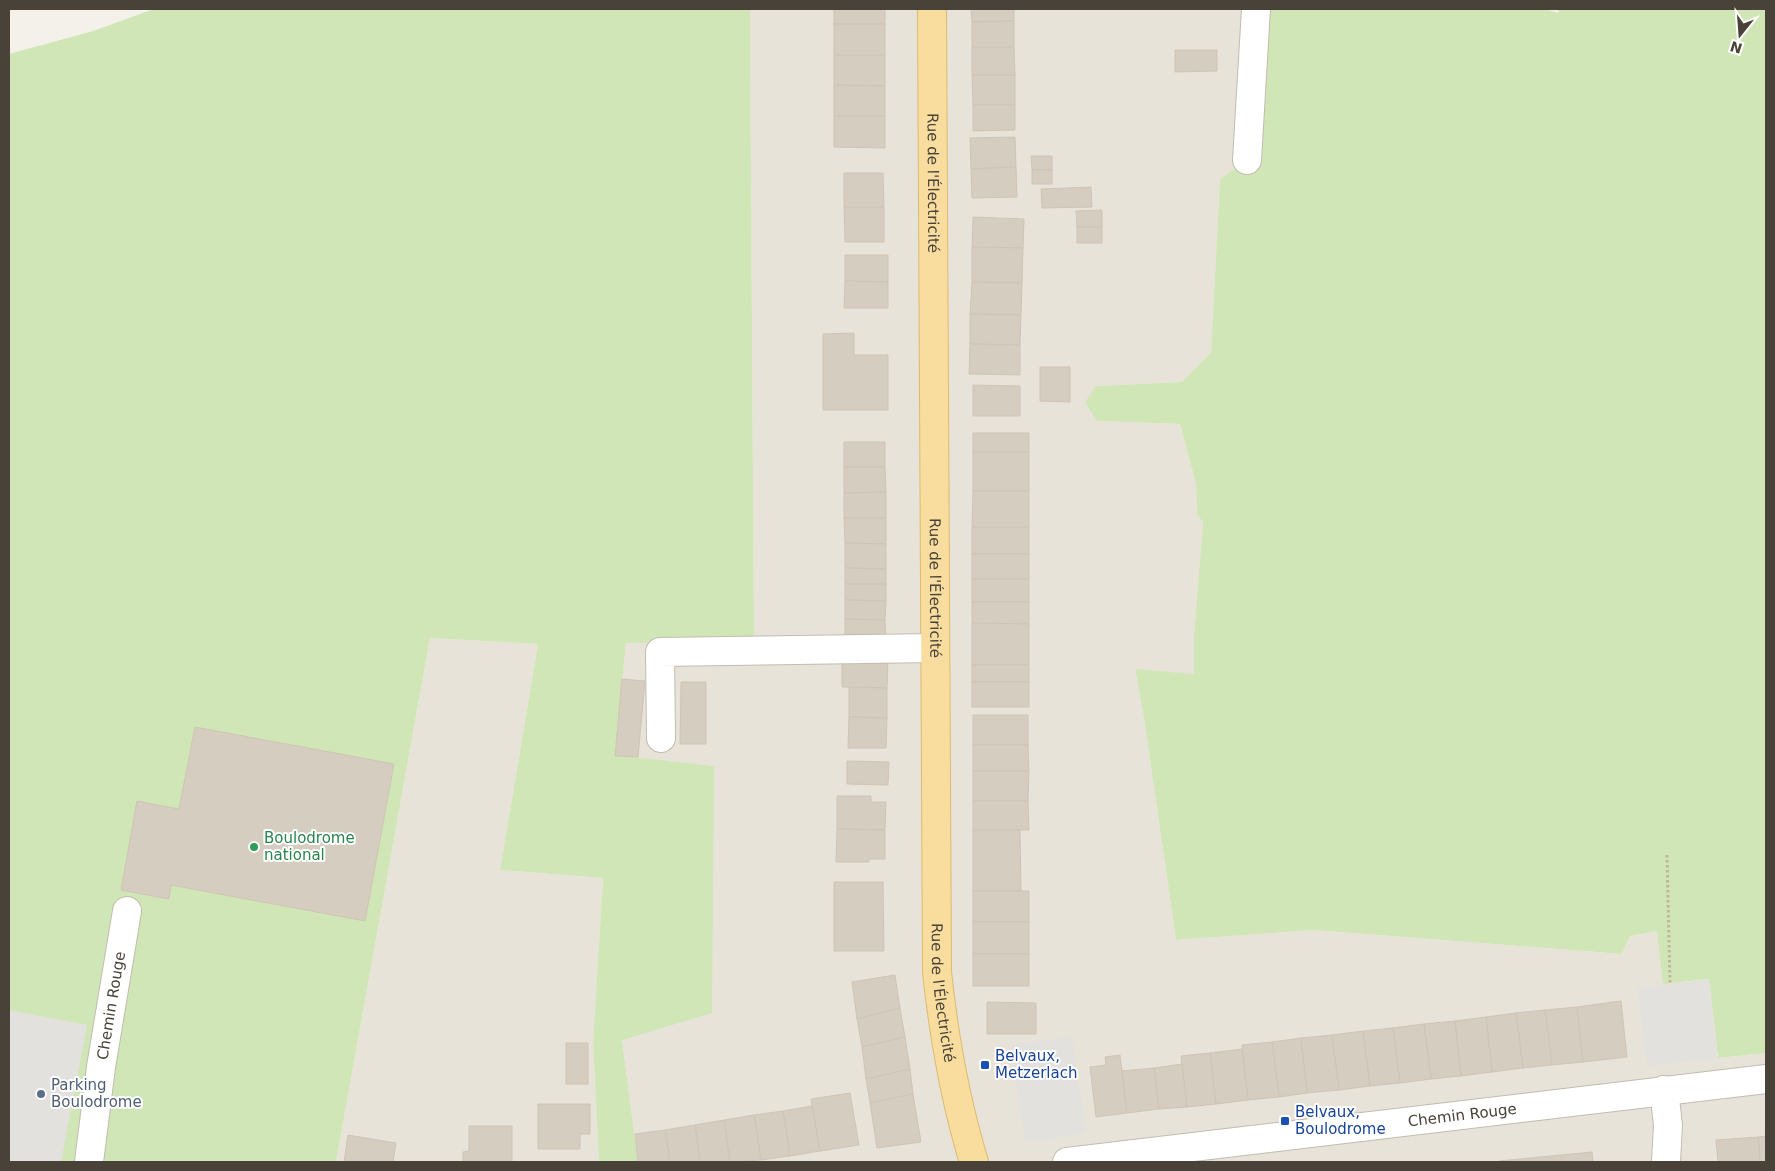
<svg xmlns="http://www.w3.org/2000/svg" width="1775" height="1171" font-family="'DejaVu Sans',sans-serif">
  <rect width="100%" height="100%" fill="#f4f1ea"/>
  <g fill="#e8e3d9">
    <polygon points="750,9 1256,9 1247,160 1220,179 1211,352 1182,382 1096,386 1097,421 1180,424 1196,484 1197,515 1203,522 1194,635 1194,674 1135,670 1144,718 1176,940 1314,930 1622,954 1630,936 1657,931 1718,1058 1766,1053 1766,1162 638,1162 622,1040 714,766 615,756 626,642 754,640"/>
    <polygon points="430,638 538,644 500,870 603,878 593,1041 599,1162 336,1162"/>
  </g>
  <g fill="#d1e6b6">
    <polygon points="154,9 750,9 754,641 626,643 615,755 714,766 712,1013 622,1040 638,1162 599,1162 593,1041 603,878 500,870 538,644 430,638 336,1162 9,1162 9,54 93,31"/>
    <polygon points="1256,9 1545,9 1558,13 1559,9 1766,9 1766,1053 1718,1058 1709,979 1663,984 1657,931 1630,936 1622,954 1314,930 1176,940 1144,718 1135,669 1194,674 1194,635 1203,522 1197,515 1196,484 1180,424 1097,421 1085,402 1096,386 1182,382 1211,352 1220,179 1247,160"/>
  </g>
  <g fill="#e3e1de">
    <polygon points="1709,979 1718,1058 1647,1066 1637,988"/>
    <polygon points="9,1010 87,1025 61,1162 9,1162"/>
    <polygon points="1072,1037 1086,1133 1025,1142 1011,1045"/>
  </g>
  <g fill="#d5cdc0" stroke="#d0c4b4">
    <rect x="834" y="9" width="51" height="15"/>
    <polygon points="971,9 1014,9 1014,21 972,22"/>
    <polygon points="1014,21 1014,47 972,47 972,22"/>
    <rect x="834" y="24" width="51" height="31"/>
    <polygon points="972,47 1014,47 1015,75 972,75"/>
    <polygon points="1175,50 1217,50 1217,71 1175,72"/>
    <polygon points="834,55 885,55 885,86 834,85"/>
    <polygon points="972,75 1015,75 1015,105 973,105"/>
    <polygon points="834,85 885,86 885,116 834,116"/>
    <polygon points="973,105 1015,105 1015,130 973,131"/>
    <polygon points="834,116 885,116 885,148 834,147"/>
    <polygon points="1015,137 1016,167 971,169 970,138"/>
    <polygon points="1031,156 1052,156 1052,170 1032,170"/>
    <polygon points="1016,167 1017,197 972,198 971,169"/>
    <rect x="1032" y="170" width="20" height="14"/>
    <polygon points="844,173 883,173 884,207 844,207"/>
    <polygon points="1091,187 1092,207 1042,208 1041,189"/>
    <polygon points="844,207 884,207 884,242 845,242"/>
    <polygon points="1102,210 1102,227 1077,227 1076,211"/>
    <polygon points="973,217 1024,219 1023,248 972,247"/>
    <rect x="1077" y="227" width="25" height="16"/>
    <polygon points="972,247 1023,248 1022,283 972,282"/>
    <polygon points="845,255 888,255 888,282 845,281"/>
    <polygon points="845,281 888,282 888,308 844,308"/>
    <polygon points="972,282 1022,283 1021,315 970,314"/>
    <polygon points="970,314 1021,315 1020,345 970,344"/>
    <polygon points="854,333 854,355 888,355 888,410 823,410 823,334"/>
    <polygon points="970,344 1020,345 1020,375 969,374"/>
    <polygon points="1040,367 1070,367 1070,402 1040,401"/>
    <polygon points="973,385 1020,386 1020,416 973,416"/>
    <rect x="973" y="433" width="56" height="19"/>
    <rect x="844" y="442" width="41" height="25"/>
    <rect x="973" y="452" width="56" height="39"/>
    <polygon points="844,467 885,467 886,492 844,493"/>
    <polygon points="973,491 1029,491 1029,527 972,527"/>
    <polygon points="886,492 886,518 844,518 844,493"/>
    <polygon points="844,518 886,518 886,544 845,543"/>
    <rect x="972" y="527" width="57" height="27"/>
    <polygon points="845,543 886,544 886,569 845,568"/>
    <rect x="972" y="554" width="57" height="25"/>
    <polygon points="845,568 886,569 886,584 845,584"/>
    <rect x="972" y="579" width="57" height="23"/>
    <polygon points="845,584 886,584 886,601 845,600"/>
    <polygon points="845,600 886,601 885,620 845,619"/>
    <polygon points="972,602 1029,602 1029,624 972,623"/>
    <polygon points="845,619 885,620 886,645 845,645"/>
    <polygon points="972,623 1029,624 1029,665 972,665"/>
    <polygon points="842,657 888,658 887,688 842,687"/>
    <rect x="972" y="665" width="57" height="17"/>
    <polygon points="622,679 645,681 638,757 615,756"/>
    <polygon points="681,682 706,682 706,744 680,744"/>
    <rect x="972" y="682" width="57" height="25"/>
    <polygon points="849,687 887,688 887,718 849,717"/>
    <rect x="973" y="715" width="55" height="30"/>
    <polygon points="849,717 887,718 886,748 848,748"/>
    <polygon points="195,727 394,764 365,921 171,885 169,899 121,890 137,801 179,809"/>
    <polygon points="973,745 1028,745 1029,771 973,771"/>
    <polygon points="847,761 889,762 888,785 847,784"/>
    <polygon points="973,771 1029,771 1028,801 973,801"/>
    <polygon points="837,796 871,796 871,802 886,802 885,830 837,829"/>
    <polygon points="973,801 1028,801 1029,830 973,830"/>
    <polygon points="837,829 885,830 885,859 869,859 869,862 836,862"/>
    <polygon points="973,830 1020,830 1021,891 973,891"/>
    <polygon points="834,882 883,882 884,951 834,951"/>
    <rect x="973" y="891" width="56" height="31"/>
    <rect x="973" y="922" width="56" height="32"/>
    <rect x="973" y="954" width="56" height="32"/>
    <polygon points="895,975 900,1008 857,1019 852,982"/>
    <polygon points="1621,1001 1627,1057 1583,1062 1577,1007"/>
    <polygon points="987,1002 1036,1003 1036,1034 987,1034"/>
    <polygon points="1577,1007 1583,1062 1552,1065 1545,1010"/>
    <polygon points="900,1008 905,1037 862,1047 857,1019"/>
    <polygon points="1545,1010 1552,1065 1523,1068 1516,1013"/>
    <polygon points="1516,1013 1523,1068 1492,1072 1486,1017"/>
    <polygon points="1486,1017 1492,1072 1461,1076 1455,1021"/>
    <polygon points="1455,1021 1461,1076 1431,1079 1424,1024"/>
    <polygon points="1424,1024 1431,1079 1400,1083 1393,1028"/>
    <polygon points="1393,1028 1400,1083 1370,1086 1363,1031"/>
    <polygon points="1363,1031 1370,1086 1339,1090 1332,1035"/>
    <polygon points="1332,1035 1339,1090 1307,1093 1301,1038"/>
    <polygon points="905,1037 910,1069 866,1079 862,1047"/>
    <polygon points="1301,1038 1307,1093 1279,1097 1272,1042"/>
    <polygon points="1272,1042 1279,1097 1248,1100 1242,1045"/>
    <rect x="566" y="1043" width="22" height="41"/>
    <polygon points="1242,1049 1248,1100 1216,1104 1210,1053"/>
    <polygon points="1210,1053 1216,1104 1187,1107 1181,1056"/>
    <polygon points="1120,1055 1127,1113 1096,1117 1090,1067 1106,1065 1105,1057"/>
    <polygon points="1182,1064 1187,1107 1159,1109 1154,1068"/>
    <polygon points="1154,1068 1159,1109 1127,1113 1122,1071"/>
    <polygon points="910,1069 913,1094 870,1103 866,1079"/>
    <polygon points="850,1093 859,1145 820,1151 811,1099"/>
    <polygon points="913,1094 921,1142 877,1148 870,1103"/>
    <polygon points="538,1104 590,1104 590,1134 580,1134 580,1149 538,1149"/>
    <polygon points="812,1106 820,1151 790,1156 783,1111"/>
    <polygon points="783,1111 790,1156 761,1160 754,1115"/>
    <polygon points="754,1115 761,1160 730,1162 724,1120"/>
    <polygon points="724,1120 730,1162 700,1162 695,1125"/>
    <polygon points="695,1125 700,1162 670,1162 665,1130"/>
    <polygon points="469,1126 512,1126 512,1162 463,1162 463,1152 469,1151"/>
    <polygon points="665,1130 670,1162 638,1162 635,1134"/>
    <polygon points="348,1135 396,1143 393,1162 344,1162"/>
    <polygon points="1766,1136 1766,1162 1760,1162 1758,1137"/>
    <polygon points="1758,1137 1760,1162 1718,1162 1716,1140"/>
    <polygon points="1592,1152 1593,1162 1562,1162 1561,1155"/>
    <polygon points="1561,1155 1562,1162 1530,1162 1530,1158"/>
    <polygon points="1530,1158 1530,1162 1499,1162 1499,1161"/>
  </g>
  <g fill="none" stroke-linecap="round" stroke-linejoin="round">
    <g stroke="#c2bcb0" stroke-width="30">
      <g id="minor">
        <polyline points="1247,160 1256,9"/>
        <polyline points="661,738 660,652 935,648"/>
        <polyline points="1664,1090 1668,1125 1666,1162"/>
        <path id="s1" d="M 89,1162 L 101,1067 L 127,911"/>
        <path id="s2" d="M 1067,1162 L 1766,1079"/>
      </g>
    </g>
    <g stroke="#ddba6f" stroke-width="30">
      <g id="major">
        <path id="s3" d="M 932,9 L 937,972 C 944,1037 955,1100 974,1162"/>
      </g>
    </g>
    <polyline stroke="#c0b49f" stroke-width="3" stroke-dasharray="2.5 2.5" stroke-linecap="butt" points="1667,855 1670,983"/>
    <use href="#minor" stroke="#fff" stroke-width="28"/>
    <use href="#major" stroke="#f8dd9f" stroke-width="28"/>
  </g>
  <circle fill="#2e9e5b" stroke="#fff" stroke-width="2" cx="254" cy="847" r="5"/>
  <g fill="#1a4fb4" stroke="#fff" stroke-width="2">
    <rect x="980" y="1060" width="10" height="10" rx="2.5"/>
    <rect x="1280" y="1116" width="10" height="10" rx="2.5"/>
  </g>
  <circle fill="#5c6f8a" stroke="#fff" stroke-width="2" cx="41" cy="1094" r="5"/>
  <g text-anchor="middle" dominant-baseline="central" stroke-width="4" stroke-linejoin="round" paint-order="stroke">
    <g font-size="15" fill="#484239" stroke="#fff">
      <text stroke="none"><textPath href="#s3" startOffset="174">Rue de l'Électricité</textPath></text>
      <text stroke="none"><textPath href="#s3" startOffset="579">Rue de l'Électricité</textPath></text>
      <text stroke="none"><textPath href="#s3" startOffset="984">Rue de l'Électricité</textPath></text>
      <text stroke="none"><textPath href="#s1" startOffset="158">Chemin Rouge</textPath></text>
      <text stroke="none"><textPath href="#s2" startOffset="398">Chemin Rouge</textPath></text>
    </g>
    <g font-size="15" fill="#27864d" stroke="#fff" text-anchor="start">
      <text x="264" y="838">Boulodrome<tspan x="264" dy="17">national</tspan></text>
    </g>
    <g font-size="15" fill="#164399" stroke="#fff" text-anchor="start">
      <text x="995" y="1056">Belvaux,<tspan x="995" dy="17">Metzerlach</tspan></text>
      <text x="1295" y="1112">Belvaux,<tspan x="1295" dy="17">Boulodrome</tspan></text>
    </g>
    <g font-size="15" fill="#4e5e75" stroke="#fff" text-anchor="start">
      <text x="51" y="1085">Parking<tspan x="51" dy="17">Boulodrome</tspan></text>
    </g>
  </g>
  <rect width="1775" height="1171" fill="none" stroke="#484239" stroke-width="20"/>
  <g transform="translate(1740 35) rotate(197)" stroke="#ffffff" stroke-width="4" paint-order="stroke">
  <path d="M0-4L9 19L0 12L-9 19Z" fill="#484239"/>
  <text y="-8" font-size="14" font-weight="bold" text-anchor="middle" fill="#484239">N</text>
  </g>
</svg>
